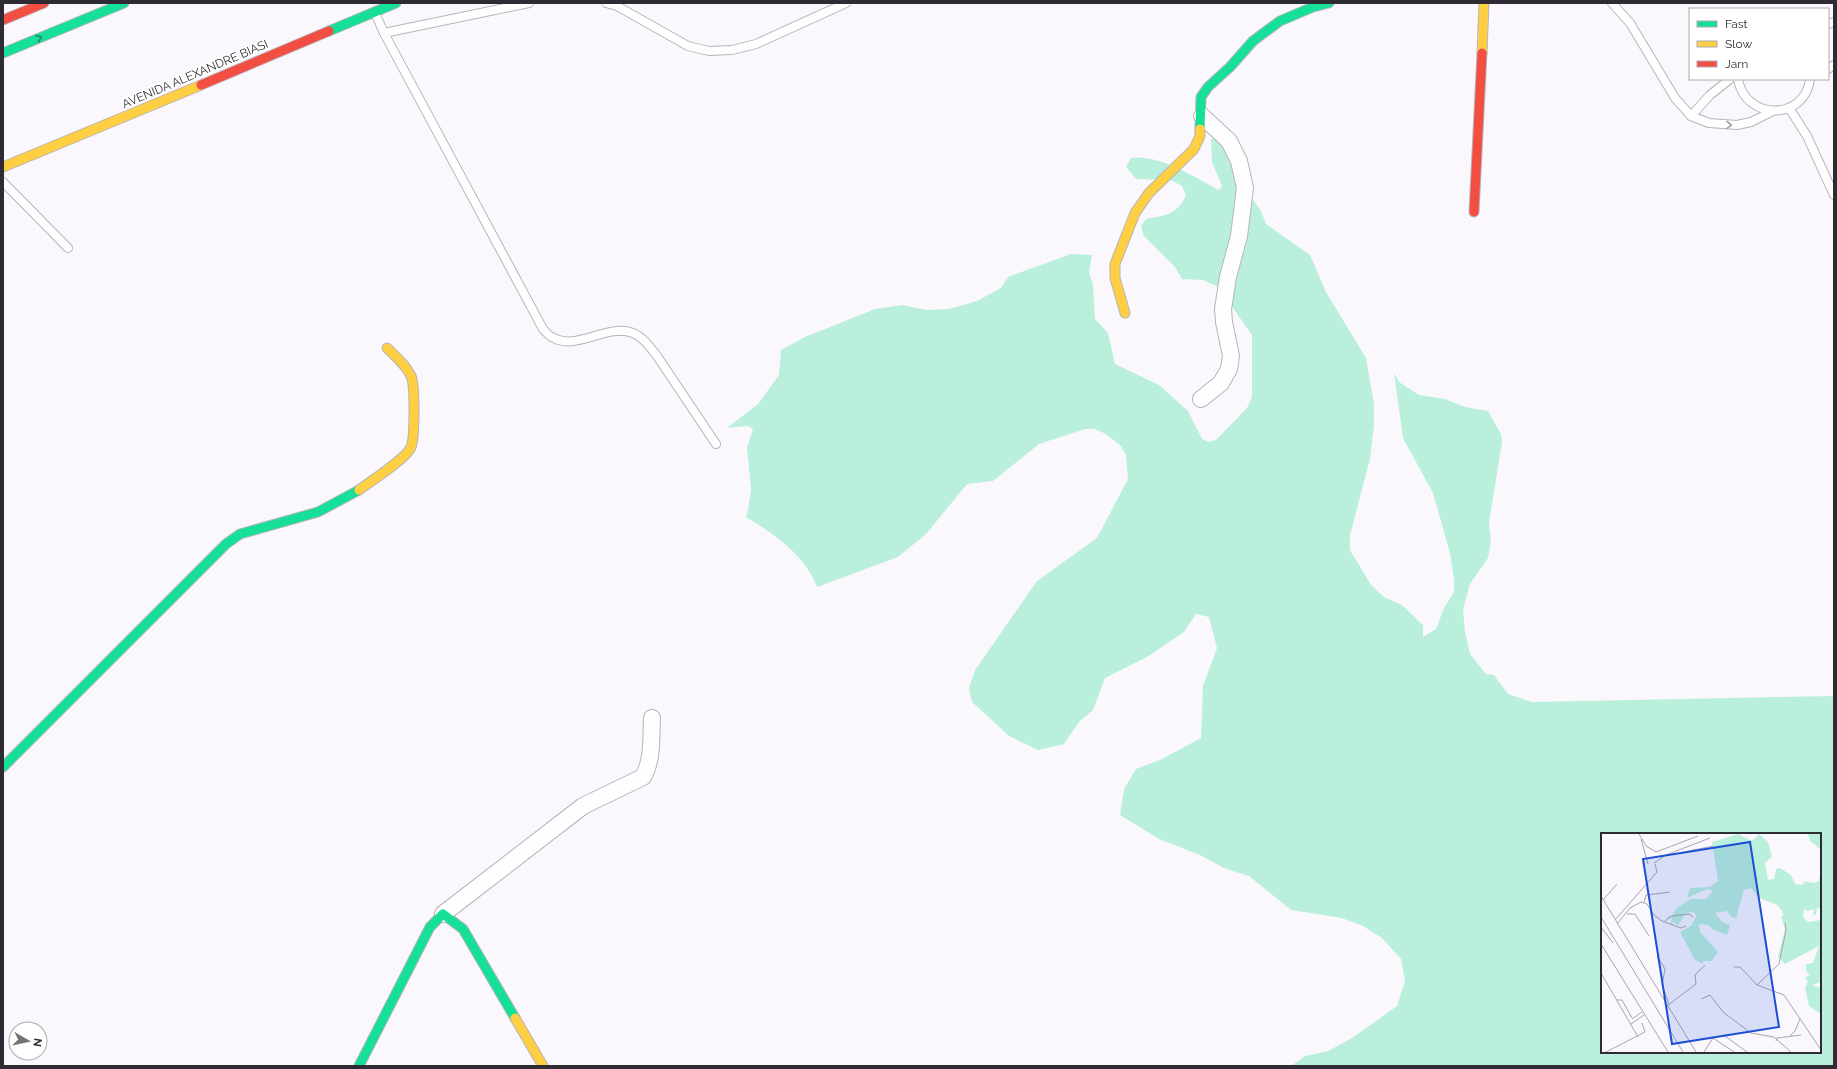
<svg xmlns="http://www.w3.org/2000/svg" width="1837" height="1069" font-family="Raleway,sans-serif">
  <rect width="100%" height="100%" fill="#faf7fd"/>
  <path fill="#baf0db" fill-rule="evenodd" d="M 1217,138 L 1240,147 L 1251,197 L 1261,211 L 1266,224 L 1310,255 L 1326,292 L 1366,358 L 1374,404 L 1374,425 L 1370,459 L 1350,535 L 1350,550 L 1371,585 L 1384,597 L 1402,605 L 1423,625 L 1423,637 L 1436,629 L 1444,608 L 1454,592 L 1454,580 L 1450,553 L 1433,493 L 1403,438 L 1394,373 L 1399,382 L 1419,395 L 1445,399 L 1465,407 L 1488,411 L 1501,434 L 1502,442 L 1489,523 L 1491,541 L 1488,558 L 1470,584 L 1463,609 L 1465,632 L 1470,654 L 1486,674 L 1494,675 L 1508,694 L 1532,702 L 1834,696 L 1834,1066 L 1291,1066 L 1305,1056 L 1328,1051 L 1352,1038 L 1397,1006 L 1405,981 L 1401,959 L 1382,938 L 1363,926 L 1342,918 L 1291,910 L 1249,876 L 1224,868 L 1200,855 L 1159,839 L 1120,815 L 1124,789 L 1136,769 L 1160,760 L 1201,738 L 1203,686 L 1217,648 L 1209,617 L 1196,614 L 1184,632 L 1147,657 L 1105,678 L 1093,710 L 1079,722 L 1064,744 L 1038,750 L 1009,736 L 972,702 L 969,688 L 975,670 L 1037,581 L 1097,538 L 1128,479 L 1126,455 L 1121,446 L 1106,434 L 1094,429 L 1085,429 L 1039,444 L 993,481 L 967,484 L 926,534 L 898,557 L 817,587 C 805,555 774,534 746,517 L 748,511 L 751,489 L 747,448 L 753,429 L 748,426 L 727,428 L 758,404 L 779,375 L 781,350 L 805,337 L 875,309 L 902,305 L 927,310 L 949,309 L 977,301 L 1001,288 L 1008,277 L 1071,254 L 1092,255 L 1089,272 L 1093,285 L 1095,319 L 1108,333 L 1115,364 L 1159,385 L 1188,411 L 1202,439 L 1209,442 L 1216,440 L 1247,408 L 1252,397 L 1252,335 L 1218,287 L 1203,280 L 1182,279 L 1175,267 L 1144,236 L 1141,226 L 1146,219 C 1165,215 1178,215 1186,195 L 1182,186 L 1171,180 L 1136,179 L 1126,167 L 1131,158 C 1159,154 1194,177 1219,190 L 1222,186 L 1212,162 L 1211,139 ZM 1602,834 L 1820,834 L 1820,1052 L 1602,1052 Z"/>
  <g fill="none" stroke-linecap="round" stroke-linejoin="round">
    <g stroke="#b7b4bc" stroke-width="10">
      <g id="lane">
        <polyline points="606,3 617,6 688,46 709,51 732,50 756,44 846,3"/>
        <polyline points="1612,3 1630,23 1675,98 1691,116 1709,123 1737,125 1751,122 1773,111"/>
        <path d="M 375,13 L 384,33 L 543,329 C 546,332 549,336 552,337 C 576,352 606,323 633,333 C 643,337 650,347 657,356 L 716,444"/>
        <polyline points="1828,24 1834,22"/>
        <polyline points="384,33 529,3"/>
        <polyline points="1828,69 1834,65"/>
        <path d="M 1738,79 C 1745,121 1805,121 1810,79"/>
        <polyline points="1789,108 1807,136 1834,195"/>
        <polyline points="1691,116 1710,95 1730,79"/>
        <polyline points="3,182 68,248"/>
      </g>
    </g>
    <g stroke="#b7b4bc" stroke-width="18">
      <g id="street">
        <polyline points="1201,399 1221,383 1229,369 1231,356 1224,322 1223,309 1228,277 1239,236 1245,188 1239,161 1229,141 1202,116"/>
        <path d="M 443,914 L 583,806 L 643,777 C 653,760 651,737 652,718"/>
      </g>
    </g>
    <g stroke="#b7b4bc" stroke-width="11">
      <g id="fast">
        <polyline points="329,31 396,3"/>
        <polyline points="3,53 124,3"/>
        <polyline points="1200,129 1201,97 1208,87 1230,67 1253,41 1280,21 1313,7 1329,3"/>
        <polyline points="3,767 226,544 240,534 318,512 359,490"/>
        <polyline points="359,1066 430,927 443,914 463,929 515,1018"/>
      </g>
    </g>
    <g stroke="#b7b4bc" stroke-width="11">
      <g id="slow">
        <polyline points="1482,53 1484,3"/>
        <polyline points="3,167 201,85"/>
        <polyline points="1125,313 1115,278 1115,264 1135,213 1149,193 1194,149 1200,136 1200,129"/>
        <path d="M 359,490 C 370,482 407,458 411,447 C 415,438 415,384 411,376 C 406,365 395,356 387,348"/>
        <polyline points="515,1018 543,1066"/>
      </g>
    </g>
    <g stroke="#b7b4bc" stroke-width="11">
      <g id="jam">
        <polyline points="3,20 44,3"/>
        <polyline points="201,85 329,31"/>
        <polyline points="1474,212 1482,53"/>
      </g>
    </g>
    <use href="#lane" stroke="#fefeff" stroke-width="8"/>
    <use href="#street" stroke="#fefeff" stroke-width="16"/>
    <use href="#fast" stroke="#16e098" stroke-width="9"/>
    <use href="#slow" stroke="#ffcf43" stroke-width="9"/>
    <use href="#jam" stroke="#f24e42" stroke-width="9"/>
  </g>
  <defs><path id="oneway-chevron" d="M-2-3.5L2.5 0L-2 3.5" fill="none" stroke-width="1.6" stroke-linecap="round" stroke-linejoin="round"/></defs>
  <use stroke="#228666" href="#oneway-chevron" transform="translate(39 38) rotate(-22)"/>
  <use stroke="#a19fa4" href="#oneway-chevron" transform="translate(1729 125) rotate(1)"/>
  <g text-anchor="middle" dominant-baseline="central" stroke-width="4" stroke-linejoin="round" paint-order="stroke">
    <g font-size="12" fill="#2f2b34" stroke="#fff">
      <text transform="translate(195 74) rotate(-23)">AVENIDA ALEXANDRE BIASI</text>
    </g>
  </g>
  <g transform="translate(1601 833)">
    <rect width="220" height="220" fill="#faf7fd"/>
    <path d="M 137,1 L 151,8 L 158,1 L 167,9 L 171,24 L 164,30 L 167,47 L 173,46 L 175,36 L 179,35 L 190,42 L 194,51 L 200,52 L 204,50 L 202,48 L 213,50 L 218,48 L 220,35 L 220,76 L 216,75 L 215,81 L 212,83 L 213,76 L 206,78 L 203,76 L 202,84 L 207,89 L 220,87 L 220,149 L 211,152 L 220,155 L 220,181 L 208,173 L 204,155 L 207,148 L 203,145 L 209,142 L 205,138 L 205,131 L 212,130 L 218,113 L 184,131 L 177,124 L 184,96 L 180,83 L 182,83 L 181,78 L 176,72 L 158,65 L 150,55 L 143,57 L 135,85 L 130,84 L 126,78 L 114,80 L 121,89 L 129,92 L 126,102 L 113,97 L 107,92 L 98,91 L 99,99 L 117,119 L 111,128 L 102,128 L 102,131 L 94,127 L 79,99 L 90,93 L 96,82 L 91,79 L 85,80 L 77,92 L 72,89 L 69,95 L 71,85 L 66,86 L 66,84 L 71,83 L 76,75 L 90,66 L 105,66 L 112,58 L 106,56 L 86,65 L 89,55 L 109,54 L 117,48 L 111,9 ZM 207,1 L 220,1 L 220,17 L 209,8 Z" fill="#baf0db"/>
    <path fill="none" stroke="#a9a5ad" stroke-width="1" d="M 38,1 L 45,13 L 55,19 L 97,3M 40,6 L 47,31M 88,18 L 112,13M 53,30 L 65,22 L 109,5M 0,63 L 95,219M 2,67 L 16,51M 43,69 L 45,62 L 69,59M 26,81 L 34,81 L 48,103M 0,84 L 82,219M 14,87 L 56,39 L 54,31M 64,88 L 70,83 L 88,81 L 92,84M 184,90 L 185,97 L 178,131 L 156,152 L 183,162 L 220,217M 16,91 L 29,75 L 40,69 L 46,71 L 53,82 L 61,88 L 80,95 L 85,93M 0,94 L 12,110M 0,111 L 67,219M 56,123 L 64,136 L 61,152 L 68,171M 133,134 L 139,134 L 156,152M 0,140 L 37,204M 100,166 L 109,162 L 122,179 L 150,200 L 173,204 L 190,219M 16,167 L 21,167 L 31,185M 66,173 L 95,151 L 94,142 L 104,132M 31,186 L 41,179M 30,191 L 43,182M 124,203 L 146,219M 189,203 L 194,198 L 199,186M 175,208 L 176,205 L 200,202M 5,219 L 44,199 L 41,190M 103,219 L 112,205 L 133,219"/>
    <path fill="#1d4ed8" fill-opacity="0.15" stroke="#1d4ed8" stroke-width="2" d="M 149,9 L 178,194 L 71,211 L 42,26 Z"/>
    <rect width="220" height="220" fill="none" stroke="#2f2b34" stroke-width="2"/>
  </g>
  <rect width="1837" height="1069" fill="none" stroke="#2f2b34" stroke-width="8"/>
  <rect x="1689" y="8" width="140" height="72" fill="#ffffff" stroke="#acaaae"/>
  <rect x="1697" y="21" width="20" height="6" fill="#16e098" stroke="#acaaae"/>
  <text x="1725" y="28" font-size="12" fill="#2f2b34">Fast</text>
  <rect x="1697" y="41" width="20" height="6" fill="#ffcf43" stroke="#acaaae"/>
  <text x="1725" y="48" font-size="12" fill="#2f2b34">Slow</text>
  <rect x="1697" y="61" width="20" height="6" fill="#f24e42" stroke="#acaaae"/>
  <text x="1725" y="68" font-size="12" fill="#2f2b34">Jam</text>
  <g transform="translate(28 1041) rotate(99)"><circle r="19" fill="#ffffff" stroke="#acaaae"/>
  <path d="M0-3L7 15L0 10L-7 15Z" fill="#76727a"/>
  <text y="-6" font-size="11" font-weight="bold" text-anchor="middle" fill="#2f2b34">N</text>
  </g>
</svg>
